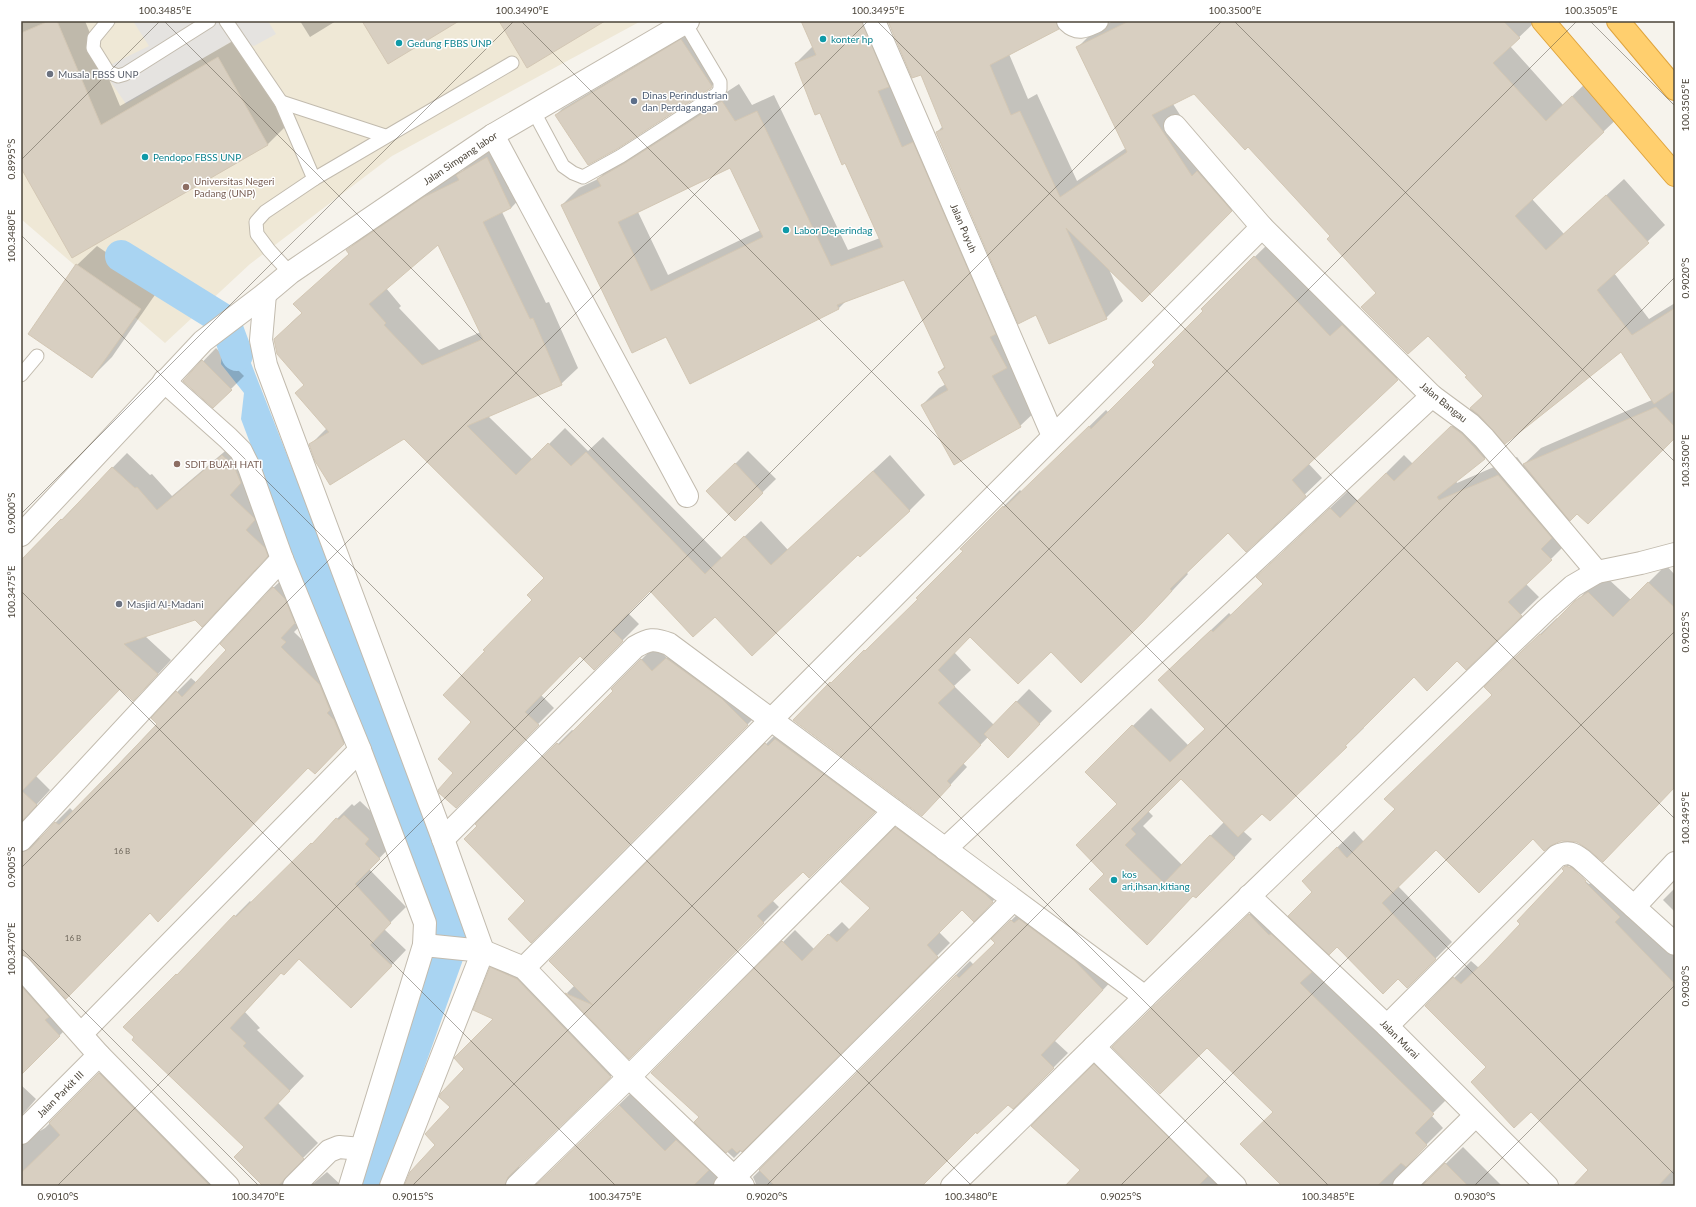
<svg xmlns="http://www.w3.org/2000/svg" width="1696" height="1207" font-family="Lato,sans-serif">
  <rect width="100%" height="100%" fill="#f6f3ec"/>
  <polygon fill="#efe8d6" points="21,21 641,21 392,156 250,264 165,343 21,219"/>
  <polygon fill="#e5e3e0" points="133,21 268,21 276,34 254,46 234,40 126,104 102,69 149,46"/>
  <polygon fill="#a9d4f2" points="231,312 430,820 469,943 382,1186 357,1186 436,940 241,419 244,393 221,364 224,320"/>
  <g fill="#0003" fill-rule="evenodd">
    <polygon points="24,21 85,21 120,106 238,38 288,124 268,144 73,257 21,166 21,22"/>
    <polygon points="300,21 336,21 310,37"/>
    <path d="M 802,21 L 884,21 L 1037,410 L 1020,426 L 922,405 L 939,388 L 946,384 L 939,372 L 945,366 L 904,279 L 846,301 L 838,309 L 667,336 L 562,205 L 579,188 L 598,179 L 615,162 L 643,146 L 739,84 L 752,105 L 774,95 L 848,250 L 880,238 L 846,162 L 796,63 L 813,46 ZM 731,167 L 761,230 L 668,275 L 638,212 Z"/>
    <path d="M 889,21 L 1061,21 L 1049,33 L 1009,54 L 1028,99 L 1037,94 L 1077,181 L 1126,148 L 1077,48 L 1094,31 L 1113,21 L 1536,21 L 1510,46 L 1563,105 L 1589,80 L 1621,115 L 1532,199 L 1564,234 L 1624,179 L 1665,225 L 1614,273 L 1649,319 L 1675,303 L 1675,437 L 1577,512 L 1558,530 L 1569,541 L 1526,584 L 1539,597 L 1466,668 L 1457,659 L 1414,676 L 1362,727 L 1364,728 L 1270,820 L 1262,812 L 1243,831 L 1252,839 L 1214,879 L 1194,895 L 1105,874 L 1119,804 L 1086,772 L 1151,708 L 1188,745 L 1206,729 L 1177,662 L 1229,613 L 1231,615 L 1264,583 L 1257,577 L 1348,491 L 1358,501 L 1404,455 L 1413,464 L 1484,396 L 1468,376 L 1428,334 L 1377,293 L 1332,236 L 1248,145 L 1194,93 L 1173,104 L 1209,160 L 1215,155 L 1248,193 L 1142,300 L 1108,267 L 1123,301 L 1106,318 L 1037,314 L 937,132 L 943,126 L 922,73 ZM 1622,350 L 1652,400 L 1541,448 L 1523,465 L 1517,457 L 1457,483 L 1456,481 L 1485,458 L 1503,440 ZM 1181,778 L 1224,822 L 1182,865 L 1143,826 L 1153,816 L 1148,811 Z"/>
    <polygon points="688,34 717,81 710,88 556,115 562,109"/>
    <path d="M 503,141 L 527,191 L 511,208 L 502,212 L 546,303 L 549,302 L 578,368 L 561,384 L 488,416 L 533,460 L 565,428 L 588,451 L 603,437 L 722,558 L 761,521 L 788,550 L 890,455 L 925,495 L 909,511 L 858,553 L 716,615 L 651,590 L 628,613 L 639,624 L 594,669 L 580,654 L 541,695 L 554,708 L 456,807 L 455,773 L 472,722 L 545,578 L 404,437 L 310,445 L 327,428 L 305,384 L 291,323 L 303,312 L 295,304 L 350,253 L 348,250 L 364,234 L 441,181 L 462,171 L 474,159 ZM 438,244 L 481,332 L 439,350 L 399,308 L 401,306 L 386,288 Z"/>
    <polygon points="1272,240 1348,320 1360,309 1414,362 1308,463 1322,478 1246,551 1228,532 1186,572 1188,574 1159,605 1051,650 970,636 954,652 971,670 954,686 994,725 1029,689 1052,711 1021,743 988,737 963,763 967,767 938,798 794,720 848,666 849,667 919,599 964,551 961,549 1020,490 1022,492 1106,410 1109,413 1157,365 1204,311 1219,292"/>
    <polygon points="97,246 159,289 112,357 92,377 77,265"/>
    <polygon points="216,348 244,376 213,407 184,381"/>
    <polygon points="237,441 281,541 216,611 145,636 171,660 147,686 120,688 36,776 50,790 26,816 23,823 33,838 40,838 70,808 73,811 158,723 177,692 191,678 197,683 228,650 273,588 288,574 308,608 295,623 299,627 294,632 334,671 358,729 315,773 308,767 150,912 22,954 26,961 74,1021 21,1074 21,561 127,453 150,475 152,474 172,496"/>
    <polygon points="748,451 776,479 735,519 707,492"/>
    <polygon points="1666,565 1675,575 1675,786 1603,861 1590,849 1577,841 1533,838 1436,849 1398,886 1452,942 1407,987 1303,881 1354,831 1364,842 1396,809 1493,694 1502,670 1557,618 1559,619 1598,579 1605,576 1631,600"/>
    <polygon points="681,644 761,711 531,942 526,901 477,824 572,730 574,731 614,691 612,689 655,646 667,658"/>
    <polygon points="782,728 890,796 809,877 803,871 772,900 779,907 629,1058 567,993 575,985 550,961"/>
    <polygon points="360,801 384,824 394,843 369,869 406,907 384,929 406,950 366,992 300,958 282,972 245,1012 260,1028 257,1030 304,1076 278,1103 318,1143 300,1161 297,1166 297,1173 307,1183 314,1183 327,1172 342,1186 264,1186 245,1147 125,1027 250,901 252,903 352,804 354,806"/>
    <polygon points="909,816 1005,889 974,920 962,908 939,932 950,943 734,1158 695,1122 700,1117 652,1073 795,930 814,949 842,922 850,930 871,908 843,881"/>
    <path d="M 1585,850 L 1602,863 L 1601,865 L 1675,950 L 1675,1186 L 1574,1186 L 1589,1170 L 1426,1006 L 1471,961 L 1479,968 L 1521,924 L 1566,871 L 1563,869 L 1580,852 ZM 1569,866 L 1591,883 L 1589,884 L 1567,867 Z"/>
    <polygon points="1675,888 1675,912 1663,900"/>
    <polygon points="1266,898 1286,919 1288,918 1328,955 1317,966 1450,1096 1431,1115 1443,1128 1411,1160 1409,1165 1408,1172 1417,1181 1424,1182 1430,1179 1463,1147 1502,1186 1283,1186 1274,1112 1207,1046 1130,1030"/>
    <polygon points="1026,906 1117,975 1055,1041 1068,1053 1013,1108 1008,1104 976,1131 920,1186 405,1186 437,1145 466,1070 495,1019 491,968 505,954 625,1062 522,1163 519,1167 519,1174 528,1184 535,1184 541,1181 633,1091 749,1181 756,1184 753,1177 970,961 974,965 996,943 992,939"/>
    <polygon points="1111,1048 1249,1186 1084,1186 1081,1170 1033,1126"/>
    <polygon points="114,1059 228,1186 21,1186 21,1085 36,1099 23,1114 23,1121 33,1131 40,1131 45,1128"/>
  </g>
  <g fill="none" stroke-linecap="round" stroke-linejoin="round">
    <polyline stroke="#a9d4f2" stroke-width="32" points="121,256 224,320 237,355"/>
  </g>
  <g fill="#d8cfc1" stroke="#d3c7b4" fill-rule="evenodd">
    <polygon points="49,21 57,21 101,125 218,57 268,145 72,258 21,168 21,33"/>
    <polygon points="362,21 459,21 388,64"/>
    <polygon points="499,21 605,21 527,68"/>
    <path d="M 801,21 L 862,21 L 889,87 L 878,91 L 902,147 L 913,142 L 996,334 L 990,337 L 1007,368 L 992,376 L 1021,427 L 954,465 L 921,405 L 948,390 L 938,372 L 945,368 L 904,280 L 837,305 L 839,309 L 690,384 L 666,337 L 632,353 L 561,205 L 601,186 L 597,179 L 625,163 L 722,101 L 735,121 L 757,111 L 831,266 L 883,247 L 845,163 L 842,165 L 820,113 L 815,115 L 795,63 L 816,55 ZM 730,168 L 763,237 L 651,291 L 618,222 Z"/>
    <polygon points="888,21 1056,21 1059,29 990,65 1011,115 1020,111 1060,197 1127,152 1076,47 1129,21 1503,21 1520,38 1493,63 1546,121 1572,96 1604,132 1515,216 1546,250 1606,195 1649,243 1597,290 1632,335 1675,308 1675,390 1654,404 1621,352 1505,444 1479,415 1470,408 1483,396 1465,377 1467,376 1428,336 1408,354 1361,307 1376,293 1327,239 1330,236 1248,147 1245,150 1194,94 1152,115 1192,176 1197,171 1232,211 1142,302 1066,228 1107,319 1049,344 1036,315 1018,324 936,132 943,129 921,75 912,78"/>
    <polygon points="681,39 712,86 711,88 617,149 588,165 555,115"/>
    <path d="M 487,157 L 511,208 L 483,222 L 530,319 L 533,318 L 562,385 L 467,426 L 516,475 L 548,443 L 571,466 L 586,452 L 705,574 L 744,536 L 771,565 L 873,471 L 910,511 L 860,557 L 858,555 L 752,656 L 715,617 L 693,637 L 650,591 L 612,630 L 623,641 L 594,670 L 580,656 L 525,712 L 539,725 L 456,808 L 439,793 L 438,790 L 453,773 L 438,759 L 471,722 L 443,695 L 485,651 L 483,650 L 532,600 L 527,595 L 544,578 L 404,439 L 330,485 L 315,461 L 309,444 L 329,432 L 295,393 L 304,385 L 277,354 L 274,339 L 302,313 L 293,304 L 349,254 L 346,250 L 424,197 L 459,180 L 456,175 ZM 438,245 L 483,339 L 422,365 L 384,325 L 386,323 L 369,304 Z"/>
    <polygon points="1254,256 1330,336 1342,325 1398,380 1292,480 1306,496 1246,552 1228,533 1170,589 1172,591 1142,623 1081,683 1051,652 1018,684 970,637 938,670 955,687 938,703 981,745 947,781 951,785 922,816 793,720 830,682 831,683 864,650 865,651 918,599 916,598 963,551 960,549 1003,506 1004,508 1089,426 1091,429 1155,365 1152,362 1203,311 1201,309"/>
    <polygon points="76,264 141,309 92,378 28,334"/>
    <polygon points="202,360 232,390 213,408 183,381"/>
    <polygon points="1656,407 1675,427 1675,438 1588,524 1577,514 1570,521 1523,464"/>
    <polygon points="1451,426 1462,434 1485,459 1437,497 1439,500 1498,475 1552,538 1541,549 1552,560 1508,602 1522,616 1466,670 1457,661 1427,691 1414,677 1345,746 1347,747 1270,821 1262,814 1238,837 1181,779 1131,829 1136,834 1125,845 1164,883 1210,835 1235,858 1196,898 1193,896 1147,945 1089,889 1104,874 1076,845 1117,804 1085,772 1132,725 1170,762 1205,729 1158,680 1211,630 1213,632 1263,584 1256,577 1330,508 1340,518 1386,473 1394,481"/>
    <polygon points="222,455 234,466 241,483 230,495 254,518 255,520 246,530 265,548 268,556 202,627 195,620 124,644 158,674 133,701 120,689 22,791 37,805 21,822 21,560 61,519 62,520 112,467 135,488 137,487 157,510"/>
    <polygon points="735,463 763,493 735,521 706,491"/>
    <polygon points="1648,582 1675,608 1675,787 1603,862 1589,850 1577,842 1561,841 1552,845 1544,851 1533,839 1479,893 1436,850 1382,903 1436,959 1407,988 1398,979 1383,994 1337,947 1329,955 1288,916 1312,892 1302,881 1337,847 1347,858 1395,809 1384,799 1492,695 1484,687 1540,634 1541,635 1575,601 1588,592 1613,617"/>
    <polygon points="273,587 285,599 295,623 281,638 286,642 281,647 320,685 330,710 327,713 334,720 344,744 315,774 308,768 158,922 150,913 66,999 30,959 25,955 21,955 21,852 30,849 55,822 59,825 119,764 157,724 151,718 176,691 182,697 226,650 220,644"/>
    <polygon points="666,658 721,698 748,725 531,943 508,919 525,901 464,839 477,826 475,824 557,743 559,745 613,691 611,689 641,659 652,671"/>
    <polygon points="1016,701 1040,724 1008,758 984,734"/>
    <polygon points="775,739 875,812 809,878 803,872 757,916 764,923 629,1059 565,993 593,1005 549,961 765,743 768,746"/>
    <polygon points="344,815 369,839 365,844 380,859 355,884 391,923 370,945 392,966 351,1008 299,959 284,975 281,973 230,1028 246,1043 243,1046 290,1091 264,1118 304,1159 278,1186 263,1186 234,1157 244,1147 132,1040 134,1037 123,1027 176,974 177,975 234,915 236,917 311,843 312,844 336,818 339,820"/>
    <polygon points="895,827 985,894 993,902 974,922 962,910 927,945 938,957 742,1152 740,1150 737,1153 732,1148 726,1153 694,1122 699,1117 651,1073 782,941 802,961 828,934 837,942 870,908 841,882"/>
    <polygon points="1565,866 1572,868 1586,881 1585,882 1620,917 1615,922 1675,984 1675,1168 1658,1186 1573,1186 1588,1170 1531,1112 1514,1128 1471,1082 1486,1067 1425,1006 1453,977 1461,984 1485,961 1520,924 1517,921 1564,871 1562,869"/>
    <polygon points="1249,914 1269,935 1271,934 1312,972 1300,983 1434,1114 1415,1133 1427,1145 1406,1167 1401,1163 1377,1186 1282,1186 1240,1144 1273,1112 1207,1048 1160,1094 1112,1047"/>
    <polygon points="1019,919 1074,960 1103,990 1041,1055 1054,1068 1013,1109 1008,1105 977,1134 976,1132 922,1186 775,1186 759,1170 956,975 959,978 995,943 991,939 1011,920 1014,923"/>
    <polygon points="490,967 517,979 611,1077 508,1177 505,1186 404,1186 410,1172 435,1145 425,1134 450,1107 439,1097 441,1093 464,1069 454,1058 493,1019 473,1010"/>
    <polygon points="21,986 49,1017 45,1020 60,1036 21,1075"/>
    <polygon points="1094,1064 1208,1176 1198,1186 1065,1186 1080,1170 1031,1126"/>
    <polygon points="99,1073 210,1186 21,1186 21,1173 60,1135 49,1123"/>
    <polygon points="619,1105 665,1151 676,1140 709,1170 693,1186 535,1186"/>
    <polygon points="1445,1163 1468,1186 1425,1186 1423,1185"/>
  </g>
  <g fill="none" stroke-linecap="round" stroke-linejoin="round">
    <g stroke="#c2bbae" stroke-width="15">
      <g id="lane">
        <polyline points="108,21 94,38 93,48 108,72 118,76 125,74 209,21"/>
        <polyline points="226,21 281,102 314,179 265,212 256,222 257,234 269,250 290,273"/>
        <polyline points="281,102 385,136"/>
        <polyline points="534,112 563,166 573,173 583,177 621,156 717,94 720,89 720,82 685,23"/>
        <polyline points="314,179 512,63"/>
        <polyline points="21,375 37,356"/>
      </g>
    </g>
    <g stroke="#c2bbae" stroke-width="24">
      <g id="street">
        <polyline points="874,21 1053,436"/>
        <path d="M 1068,21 C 1078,31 1086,26 1097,21"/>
        <polyline points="1175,126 1262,227 1432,396 1470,424 1484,438 1597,572"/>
        <polyline points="493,135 687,496"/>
        <polyline points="265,294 261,340 266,365 443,839 483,951 391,1186"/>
        <polyline points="164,381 228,438 241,451 249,467 282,559 360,750 425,923 424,945"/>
        <polyline points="21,535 203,341 265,294 290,273 493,135 688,21"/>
        <path d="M 443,839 L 635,647 C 649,639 654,638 669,644 L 1145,997"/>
        <polyline points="21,840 282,559"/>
        <polyline points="945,849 1432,396"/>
        <polyline points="1249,896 1387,1026 1547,1186"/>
        <polyline points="1634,907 1675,863"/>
        <polyline points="21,967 99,1055 228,1186"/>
        <polyline points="524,968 1262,227"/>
        <path d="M 1387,1026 L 1557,856 C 1568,851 1573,853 1582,860 L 1675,944"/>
        <polyline points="81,1034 360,750"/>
        <polyline points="1094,1047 1235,1186"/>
        <polyline points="21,1133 99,1055"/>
        <polyline points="294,1186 329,1151 339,1147 361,1149"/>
        <polyline points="350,1186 424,945 483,951 524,968 629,1077 743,1186"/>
        <polyline points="517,1186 629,1077 894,811"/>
        <polyline points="725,1186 1013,900"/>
        <polyline points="952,1186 1145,997 1546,610 1573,586 1597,572 1641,563 1675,554"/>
        <polyline points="1404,1186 1475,1116"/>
      </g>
    </g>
    <g stroke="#e0a43c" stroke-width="24">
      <g id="highway">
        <polyline points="1543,21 1675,175"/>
        <polyline points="1618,21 1675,89"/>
      </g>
    </g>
    <use href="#lane" stroke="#fff" stroke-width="13"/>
    <use href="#street" stroke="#fff" stroke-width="22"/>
    <use href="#highway" stroke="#ffcf6e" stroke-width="22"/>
  </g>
  <path fill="none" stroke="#4b4439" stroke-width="1" stroke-opacity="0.45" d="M 164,21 L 1329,1186M 521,21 L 1675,1175M 877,21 L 1675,819M 1234,21 L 1675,462M 1590,21 L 1675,106M 21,160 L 160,21M 21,235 L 972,1186M 21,514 L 514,21M 21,591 L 616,1186M 21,868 L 868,21M 21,948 L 259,1186M 57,1186 L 1222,21M 412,1186 L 1577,21M 766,1186 L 1675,277M 1120,1186 L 1675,631M 1474,1186 L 1675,985"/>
  <g fill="#0f9aa8" stroke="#fff" stroke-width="1.5">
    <circle cx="823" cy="39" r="4"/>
    <circle cx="399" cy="43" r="4"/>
    <circle cx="145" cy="157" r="4"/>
    <circle cx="786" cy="230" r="4"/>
    <circle cx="1114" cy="880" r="4"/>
  </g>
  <g fill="#6b7280" stroke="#fff" stroke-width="1.5">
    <circle cx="50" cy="74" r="4"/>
    <circle cx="119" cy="604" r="4"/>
  </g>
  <circle fill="#5c6f8a" stroke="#fff" stroke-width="1.5" cx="634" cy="101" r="4"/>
  <g fill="#8d6e63" stroke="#fff" stroke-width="1.5">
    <circle cx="186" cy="187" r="4"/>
    <circle cx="177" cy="464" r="4"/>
  </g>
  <g text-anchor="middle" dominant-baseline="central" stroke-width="3" stroke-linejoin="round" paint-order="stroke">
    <g font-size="8" fill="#6e675b">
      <text x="122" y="851">16 B</text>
      <text x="73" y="938">16 B</text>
    </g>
    <g font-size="10" fill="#0d838f" stroke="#fff" text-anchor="start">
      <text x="831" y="39">konter hp</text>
      <text x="407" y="43">Gedung FBBS UNP</text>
      <text x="153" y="157">Pendopo FBSS UNP</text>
      <text x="794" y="230">Labor Deperindag</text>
      <text x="1122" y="874">kos<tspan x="1122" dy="12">ari,ihsan,kitiang</tspan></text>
    </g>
    <g font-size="10" fill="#5b616d" stroke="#fff" text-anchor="start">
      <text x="58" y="74">Musala FBSS UNP</text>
      <text x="127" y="604">Masjid Al-Madani</text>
    </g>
    <g font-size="10" fill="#4e5e75" stroke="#fff" text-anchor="start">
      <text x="642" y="95">Dinas Perindustrian<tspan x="642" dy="12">dan Perdagangan</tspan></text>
    </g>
    <g font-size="10" fill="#4b4439" stroke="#fff">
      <text transform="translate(460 158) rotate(-34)">Jalan Simpang labor</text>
      <text transform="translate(964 228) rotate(67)">Jalan Puyuh</text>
      <text transform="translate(1444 402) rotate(39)">Jalan Bangau</text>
      <text transform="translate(1400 1039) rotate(45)">Jalan Murai</text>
      <text transform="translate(60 1094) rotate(-45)">Jalan Parkit III</text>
    </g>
    <g font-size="10" fill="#785e54" stroke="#fff" text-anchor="start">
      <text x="194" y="181">Universitas Negeri<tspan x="194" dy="12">Padang (UNP)</tspan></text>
      <text x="185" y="464">SDIT BUAH HATI</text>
    </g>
  </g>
  <rect width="1696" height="1207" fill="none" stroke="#ffffff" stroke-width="44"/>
  <rect x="22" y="22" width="1652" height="1163" fill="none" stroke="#4b4439" stroke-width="1.5"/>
  <g font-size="10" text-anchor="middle" fill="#4b4439">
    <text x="165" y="14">100.3485°E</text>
    <text x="522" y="14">100.3490°E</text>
    <text x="878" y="14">100.3495°E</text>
    <text x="1235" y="14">100.3500°E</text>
    <text x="1591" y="14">100.3505°E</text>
    <text transform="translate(1685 105) rotate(-90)" y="4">100.3505°E</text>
    <text transform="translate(11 159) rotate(-90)" y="4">0.8995°S</text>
    <text transform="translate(11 236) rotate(-90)" y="4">100.3480°E</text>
    <text transform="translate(1685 278) rotate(-90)" y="4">0.9020°S</text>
    <text transform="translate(1685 461) rotate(-90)" y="4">100.3500°E</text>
    <text transform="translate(11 513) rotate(-90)" y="4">0.9000°S</text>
    <text transform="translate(11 592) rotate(-90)" y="4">100.3475°E</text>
    <text transform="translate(1685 632) rotate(-90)" y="4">0.9025°S</text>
    <text transform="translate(1685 818) rotate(-90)" y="4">100.3495°E</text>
    <text transform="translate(11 867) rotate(-90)" y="4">0.9005°S</text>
    <text transform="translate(11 949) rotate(-90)" y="4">100.3470°E</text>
    <text transform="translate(1685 986) rotate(-90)" y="4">0.9030°S</text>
    <text x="58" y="1200">0.9010°S</text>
    <text x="258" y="1200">100.3470°E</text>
    <text x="413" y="1200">0.9015°S</text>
    <text x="615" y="1200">100.3475°E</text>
    <text x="767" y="1200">0.9020°S</text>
    <text x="971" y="1200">100.3480°E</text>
    <text x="1121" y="1200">0.9025°S</text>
    <text x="1328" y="1200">100.3485°E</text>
    <text x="1475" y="1200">0.9030°S</text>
  </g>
</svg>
